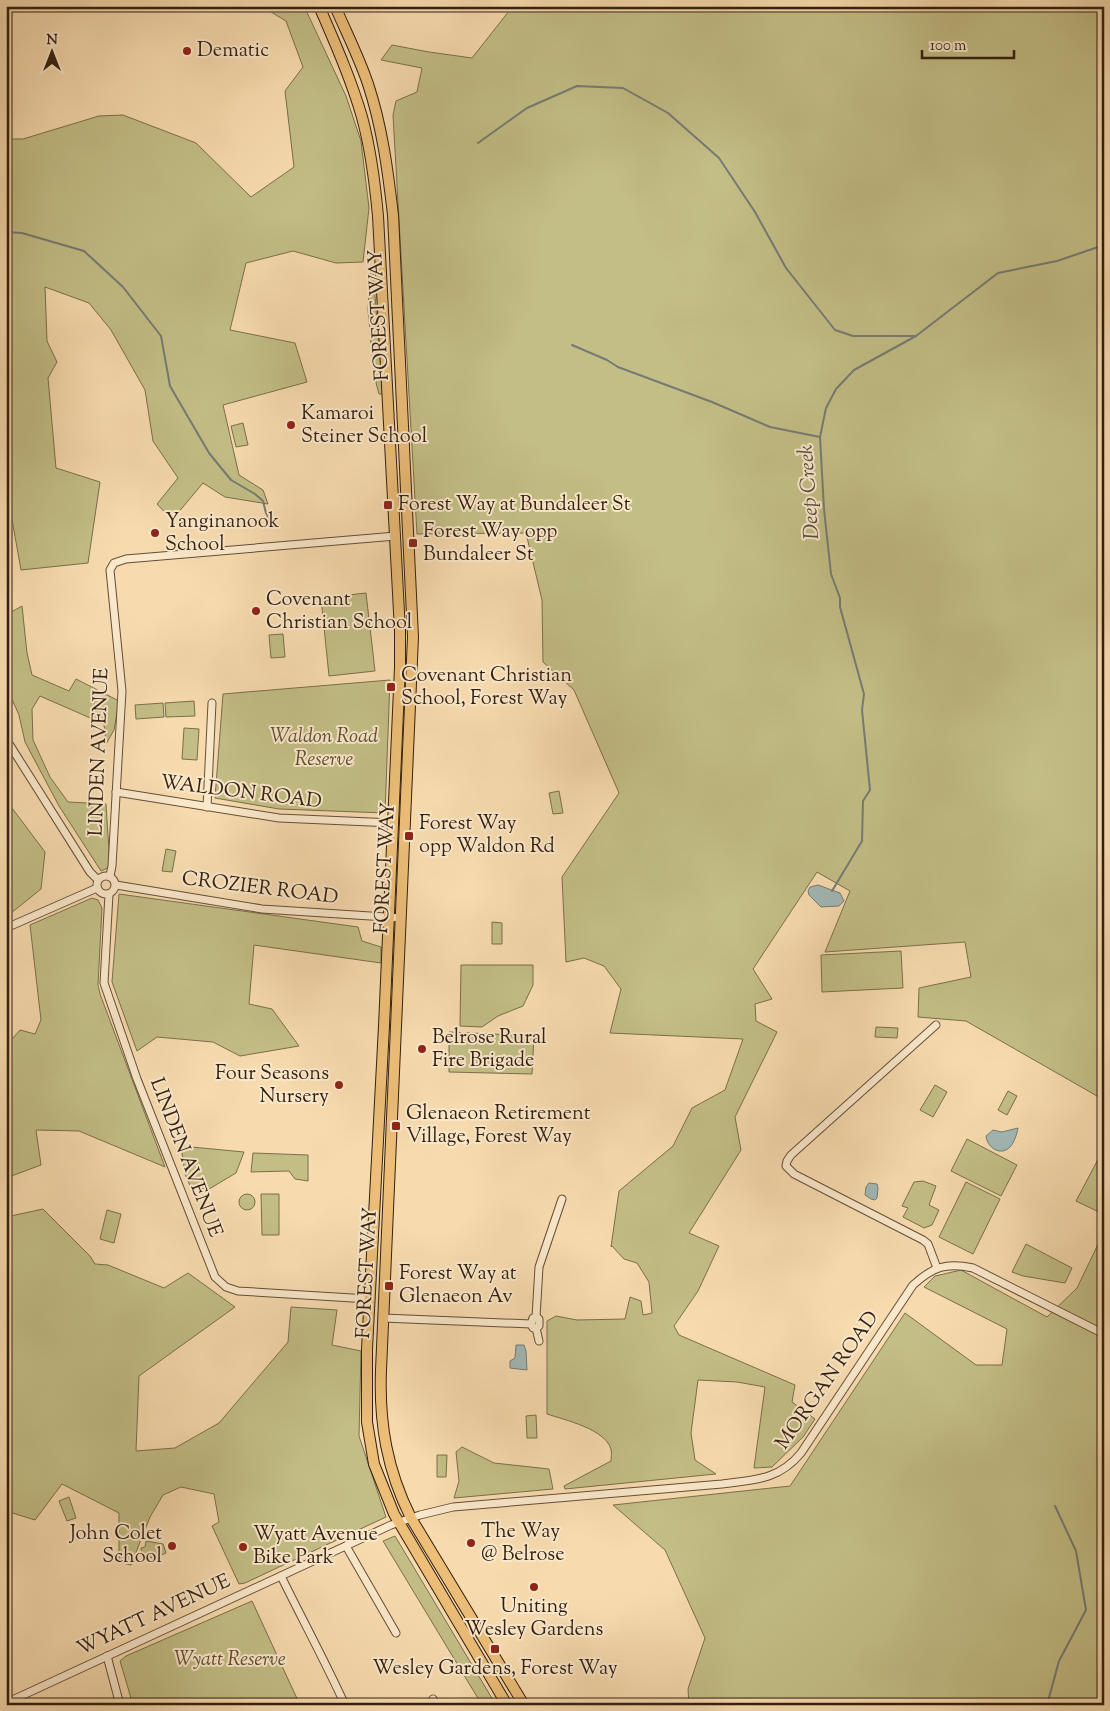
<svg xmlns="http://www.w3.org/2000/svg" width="1110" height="1711" font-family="'Sorts Mill Goudy',serif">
  <rect width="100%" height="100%" fill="#f7dbaf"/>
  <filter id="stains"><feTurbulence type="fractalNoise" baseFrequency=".004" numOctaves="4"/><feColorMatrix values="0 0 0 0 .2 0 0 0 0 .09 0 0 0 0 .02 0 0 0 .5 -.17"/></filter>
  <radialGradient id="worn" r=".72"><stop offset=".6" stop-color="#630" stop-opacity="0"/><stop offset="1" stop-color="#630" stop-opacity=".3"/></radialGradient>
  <g fill="#c3be86" stroke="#7b6e4b">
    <polygon points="261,6 304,6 346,96 361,141 369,208 363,262 336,263 293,251 246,263 230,330 295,343 307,382 223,405 239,475 263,490 268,504 225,497 203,483 172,520 157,504 178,478 153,441 145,390 111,330 89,303 45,287 47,341 57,362 48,378 56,468 100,482 88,563 21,570 6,486 6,137 10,139 23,139 99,116 123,115 196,143 251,197 294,167 285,91 303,67 286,21"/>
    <path d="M 513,6 L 1104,6 L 1104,1100 L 966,1021 L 918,1017 L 919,988 L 971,977 L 965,942 L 825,952 L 850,891 L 817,872 L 753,969 L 772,999 L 755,1004 L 756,1021 L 777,1032 L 735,1117 L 741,1150 L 689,1233 L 719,1246 L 698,1291 L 674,1326 L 679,1335 L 795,1385 L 792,1402 L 815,1419 L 803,1437 L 772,1467 L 754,1468 L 765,1387 L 737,1382 L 698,1380 L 691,1433 L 695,1460 L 716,1474 L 565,1489 L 564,1486 L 611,1461 C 611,1458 612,1453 611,1449 C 605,1429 565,1420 547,1414 L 547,1321 L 556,1316 L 577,1320 L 625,1319 L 630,1297 L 641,1301 L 643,1315 L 652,1313 L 649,1282 L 637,1263 L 624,1259 L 612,1246 L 611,1247 L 619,1191 L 673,1146 L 692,1108 L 725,1090 L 743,1039 L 610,1033 L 621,989 L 604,966 L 584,958 L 566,962 L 562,877 L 619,793 L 574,690 L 543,662 L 542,600 L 526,533 L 417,534 L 393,115 L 396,101 L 417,92 L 422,68 L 381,60 L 392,45 L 429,52 L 472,58 Z"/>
    <polygon points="373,271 383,394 379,394 374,375 368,310 370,274"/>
    <polygon points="243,423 248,445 236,447 231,426"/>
    <polygon points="366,593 375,671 329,676 321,598"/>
    <polygon points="22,606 27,653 32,675 69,691 76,679 119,701 114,730 106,744 104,724 40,696 32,709 33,740 50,777 68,802 106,804 110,867 101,871 59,806 25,742 19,715 11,697 6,693 6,615"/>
    <polygon points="283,634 285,657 271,658 269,635"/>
    <polygon points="390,680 385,813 279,809 215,798 223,694"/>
    <polygon points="194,701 195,716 166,717 165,703"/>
    <polygon points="163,703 164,717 136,719 135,705"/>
    <polygon points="184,728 199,729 197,760 182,759"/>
    <polygon points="559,791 563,813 553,814 549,793"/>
    <polygon points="6,800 45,852 41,889 10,914 6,906"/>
    <polygon points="166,849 176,851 172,872 162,871"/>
    <polygon points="119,894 358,927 362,941 381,947 381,963 254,945 249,1004 272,1009 299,1046 240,1056 213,1042 157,1037 137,1051 112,982"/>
    <polygon points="92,898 98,900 102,908 98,985 100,994 165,1167 79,1131 36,1130 41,1165 6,1178 6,1046 20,1030 35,1034 41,1020 30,925"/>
    <polygon points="492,922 502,923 502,944 492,944"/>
    <polygon points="901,951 903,988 822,992 821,955"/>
    <polygon points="461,965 533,965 533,985 523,1006 498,1016 482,1027 460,1026"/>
    <polygon points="876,1027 898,1028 897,1038 875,1037"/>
    <polygon points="449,1032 534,1036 532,1074 449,1072"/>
    <polygon points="935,1085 947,1092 933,1117 920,1110"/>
    <polygon points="1008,1091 1017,1096 1007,1115 998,1110"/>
    <polygon points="967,1139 1017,1165 1001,1196 951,1171"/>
    <polygon points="181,1146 244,1152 236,1173 209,1189 191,1188 185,1174"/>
    <polygon points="1104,1148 1104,1207 1101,1213 1076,1201"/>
    <polygon points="253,1153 308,1155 308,1181 295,1179 289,1171 251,1172"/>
    <polygon points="923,1181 936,1186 929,1205 939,1210 932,1225 924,1228 903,1217 908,1208 902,1206 914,1182"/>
    <polygon points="966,1182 1000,1199 973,1254 939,1237"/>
    <circle cx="247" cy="1202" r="8"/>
    <polygon points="261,1194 279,1194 279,1235 262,1235"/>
    <polygon points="43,1209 90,1256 95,1264 108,1265 164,1288 188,1273 235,1307 139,1376 136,1451 175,1448 219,1423 288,1342 291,1307 337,1310 332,1345 361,1351 359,1436 386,1517 245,1583 239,1584 212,1526 219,1522 214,1494 181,1487 163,1495 150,1517 131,1565 119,1562 119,1513 62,1484 35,1520 6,1511 6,1217"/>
    <polygon points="107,1210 121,1214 114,1243 100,1239"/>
    <polygon points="1104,1232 1104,1705 689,1705 688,1689 705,1638 665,1550 613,1505 790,1486 905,1313 976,1365 1002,1365 1007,1329 924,1287 935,1276 961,1270 1047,1317 1077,1288"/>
    <polygon points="1026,1244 1072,1268 1065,1283 1023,1276 1012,1272"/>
    <polygon points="536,1415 537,1438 527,1438 526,1416"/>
    <polygon points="462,1447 494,1463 549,1469 553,1489 454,1498 459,1481 456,1452"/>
    <polygon points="437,1455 447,1455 446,1477 437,1477"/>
    <polygon points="69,1497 76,1518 67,1521 59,1501"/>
    <polygon points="395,1536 496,1705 482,1705 383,1541"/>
    <polygon points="146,1541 163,1544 166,1553 153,1558 142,1555 141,1548 145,1547"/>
    <polygon points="252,1601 300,1705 133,1705 120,1661 126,1656"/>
  </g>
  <g fill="#a1b8b6" stroke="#757b74">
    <polygon points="818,885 840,893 844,901 839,906 821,907 809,895 808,891 810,887"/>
    <path d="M 1018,1128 C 1017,1134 1014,1143 1010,1147 C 1000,1157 987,1147 986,1136 L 993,1130 L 1002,1132 Z"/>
    <polygon points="869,1183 877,1184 878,1188 877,1198 875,1200 871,1199 865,1195 866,1187"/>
    <polygon points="516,1345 524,1345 526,1351 527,1370 510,1368 510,1361 515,1358"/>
  </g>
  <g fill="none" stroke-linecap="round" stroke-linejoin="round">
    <g stroke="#757b74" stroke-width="2">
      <polyline points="478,143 527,108 577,86 623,88 668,113 719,158 755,212 786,268 835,330 853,336 916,336"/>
      <polyline points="6,232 22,233 84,251 123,287 161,336 170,386 209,453 231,480 255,494 263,501 266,513 273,525"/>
      <polyline points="572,345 607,360 618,367 712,402 770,427 820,437"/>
      <polyline points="832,891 862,841 863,801 870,790 862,710 864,694 840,607 840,598 831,574 824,509 820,437 826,408 836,389 854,370 916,336 998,273 1057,261 1104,245"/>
      <polyline points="1047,1705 1059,1661 1086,1610 1076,1551 1055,1506"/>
    </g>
    <g stroke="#644e38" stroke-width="9">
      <g id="street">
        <polyline points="6,739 90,872 98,880"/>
        <polyline points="116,792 279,818 393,823"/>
        <polyline points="207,807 212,703"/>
        <circle cx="106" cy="885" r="9"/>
        <polyline points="110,876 112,866 122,691 110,570 114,563 126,559 396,536"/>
        <polyline points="116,885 262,909 401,918"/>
        <polyline points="109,894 104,983 137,1079 215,1277 226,1287 238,1291 369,1299"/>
        <polyline points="6,928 97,888"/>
        <polyline points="936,1025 791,1155 787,1161 786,1166 794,1174 923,1240 928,1244 937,1268"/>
        <polyline points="536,1317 539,1267 562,1199"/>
        <polyline points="383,1318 531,1324"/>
        <polyline points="536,1328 539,1326 539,1319 536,1317 533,1318 531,1324 533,1328 536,1328 539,1341"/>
        <polyline points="346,1546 396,1633"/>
        <path d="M 281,1576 C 302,1619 325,1661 345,1705"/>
        <polyline points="107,1656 120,1705"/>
        <polyline points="433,1699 436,1705"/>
        <path d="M 6,1703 L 391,1525 L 420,1515 L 453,1507 L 722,1484 C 754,1480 779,1480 801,1453 L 913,1285 C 933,1267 946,1262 973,1268 L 1104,1334"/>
      </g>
    </g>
    <g stroke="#331f10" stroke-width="12">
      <g id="primary">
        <path d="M 319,6 C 335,43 351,79 362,117 C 371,150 375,183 378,216 L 400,631 L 400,667 L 384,1026 L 367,1349 L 367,1422 L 374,1464 L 394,1514 L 507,1705"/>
        <path d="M 335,6 C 346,32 359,57 368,84 C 382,126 388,171 393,215 L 413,637 L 381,1370 C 379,1424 387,1470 411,1518 L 524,1705"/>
      </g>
    </g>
    <use href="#street" stroke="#fae8cb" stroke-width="7"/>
    <use href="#primary" stroke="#ecbe78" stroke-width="10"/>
  </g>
  <g fill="#8f2418" stroke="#fae8cb" stroke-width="2">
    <circle cx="187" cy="51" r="5"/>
    <circle cx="291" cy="425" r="5"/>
    <rect x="383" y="500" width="10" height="10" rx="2.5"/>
    <circle cx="155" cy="533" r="5"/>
    <rect x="408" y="538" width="10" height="10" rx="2.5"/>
    <circle cx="256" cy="611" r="5"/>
    <rect x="386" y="682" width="10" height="10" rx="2.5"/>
    <rect x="404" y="831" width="10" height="10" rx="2.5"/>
    <circle cx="422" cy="1049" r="5"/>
    <circle cx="339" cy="1085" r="5"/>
    <rect x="391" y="1121" width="10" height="10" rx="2.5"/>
    <rect x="384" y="1281" width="10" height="10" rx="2.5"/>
    <circle cx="471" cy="1543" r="5"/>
    <circle cx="172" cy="1546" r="5"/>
    <circle cx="243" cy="1547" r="5"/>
    <circle cx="534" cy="1587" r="5"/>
    <rect x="490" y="1644" width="10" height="10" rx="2.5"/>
  </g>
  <g text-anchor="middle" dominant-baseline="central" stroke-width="4" stroke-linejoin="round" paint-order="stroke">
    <g font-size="20" fill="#331f10" stroke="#fae8cb" text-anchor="start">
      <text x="197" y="51">Dematic</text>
      <text x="301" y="414">Kamaroi<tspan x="301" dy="23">Steiner School</tspan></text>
      <text x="398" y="505">Forest Way at Bundaleer St</text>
      <text x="165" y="522">Yanginanook<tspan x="165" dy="23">School</tspan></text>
      <text x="423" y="532">Forest Way opp<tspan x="423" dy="23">Bundaleer St</tspan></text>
      <text x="266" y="600">Covenant<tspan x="266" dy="23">Christian School</tspan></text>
      <text x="401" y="676">Covenant Christian<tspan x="401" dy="23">School, Forest Way</tspan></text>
      <text x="419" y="824">Forest Way<tspan x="419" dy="23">opp Waldon Rd</tspan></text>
      <text x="432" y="1038">Belrose Rural<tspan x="432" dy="23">Fire Brigade</tspan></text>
      <text x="329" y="1074" text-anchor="end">Four Seasons<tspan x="329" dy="23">Nursery</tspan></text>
      <text x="406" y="1114">Glenaeon Retirement<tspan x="406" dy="23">Village, Forest Way</tspan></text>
      <text x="399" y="1274">Forest Way at<tspan x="399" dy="23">Glenaeon Av</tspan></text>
      <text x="481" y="1532">The Way<tspan x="481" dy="23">@ Belrose</tspan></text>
      <text x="162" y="1534" text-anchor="end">John Colet<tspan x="162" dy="23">School</tspan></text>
      <text x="253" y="1535">Wyatt Avenue<tspan x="253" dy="23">Bike Park</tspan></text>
      <text x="534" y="1607" text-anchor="middle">Uniting<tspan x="534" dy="23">Wesley Gardens</tspan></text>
      <text x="495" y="1669" text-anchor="middle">Wesley Gardens, Forest Way</text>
    </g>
    <g font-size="20" fill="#331f10" stroke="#fae8cb">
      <text transform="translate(380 315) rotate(-93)">FOREST WAY</text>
      <text transform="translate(100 752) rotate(-88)">LINDEN AVENUE</text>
      <text transform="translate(241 793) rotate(7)">WALDON ROAD</text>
      <text transform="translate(386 868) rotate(-87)">FOREST WAY</text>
      <text transform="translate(260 889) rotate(7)">CROZIER ROAD</text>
      <text transform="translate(185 1158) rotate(69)">LINDEN AVENUE</text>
      <text transform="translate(368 1273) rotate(-87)">FOREST WAY</text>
      <text transform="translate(828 1381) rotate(-55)">MORGAN ROAD</text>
      <text transform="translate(154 1616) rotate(-25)">WYATT AVENUE</text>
    </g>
    <g font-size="20" font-style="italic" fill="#5e4f33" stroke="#fae8cb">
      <text x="324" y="737">Waldon Road<tspan x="324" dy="23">Reserve</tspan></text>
      <text x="230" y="1660">Wyatt Reserve</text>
    </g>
    <g font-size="21" font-style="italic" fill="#544d42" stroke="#fae8cb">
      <text transform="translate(810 492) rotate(-94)">Deep Creek</text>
    </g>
  </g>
  <rect width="1110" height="1711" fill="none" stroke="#f7dbaf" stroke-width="25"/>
  <rect x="8" y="8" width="1095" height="1696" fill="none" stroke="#331f10" stroke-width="2.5"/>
  <rect x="12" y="12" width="1085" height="1686" fill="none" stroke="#331f10"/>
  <g transform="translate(52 52)" stroke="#fae8cb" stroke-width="4" paint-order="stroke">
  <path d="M0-4L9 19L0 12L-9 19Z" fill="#331f10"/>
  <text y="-8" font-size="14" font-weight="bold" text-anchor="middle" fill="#331f10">N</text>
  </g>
  <path d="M922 50v8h92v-8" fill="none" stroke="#331f10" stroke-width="2.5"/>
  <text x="930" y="50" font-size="15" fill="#331f10" stroke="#fae8cb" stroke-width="4" paint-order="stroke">100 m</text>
  <rect width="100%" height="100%" filter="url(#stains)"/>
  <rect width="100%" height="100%" fill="url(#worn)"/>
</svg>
